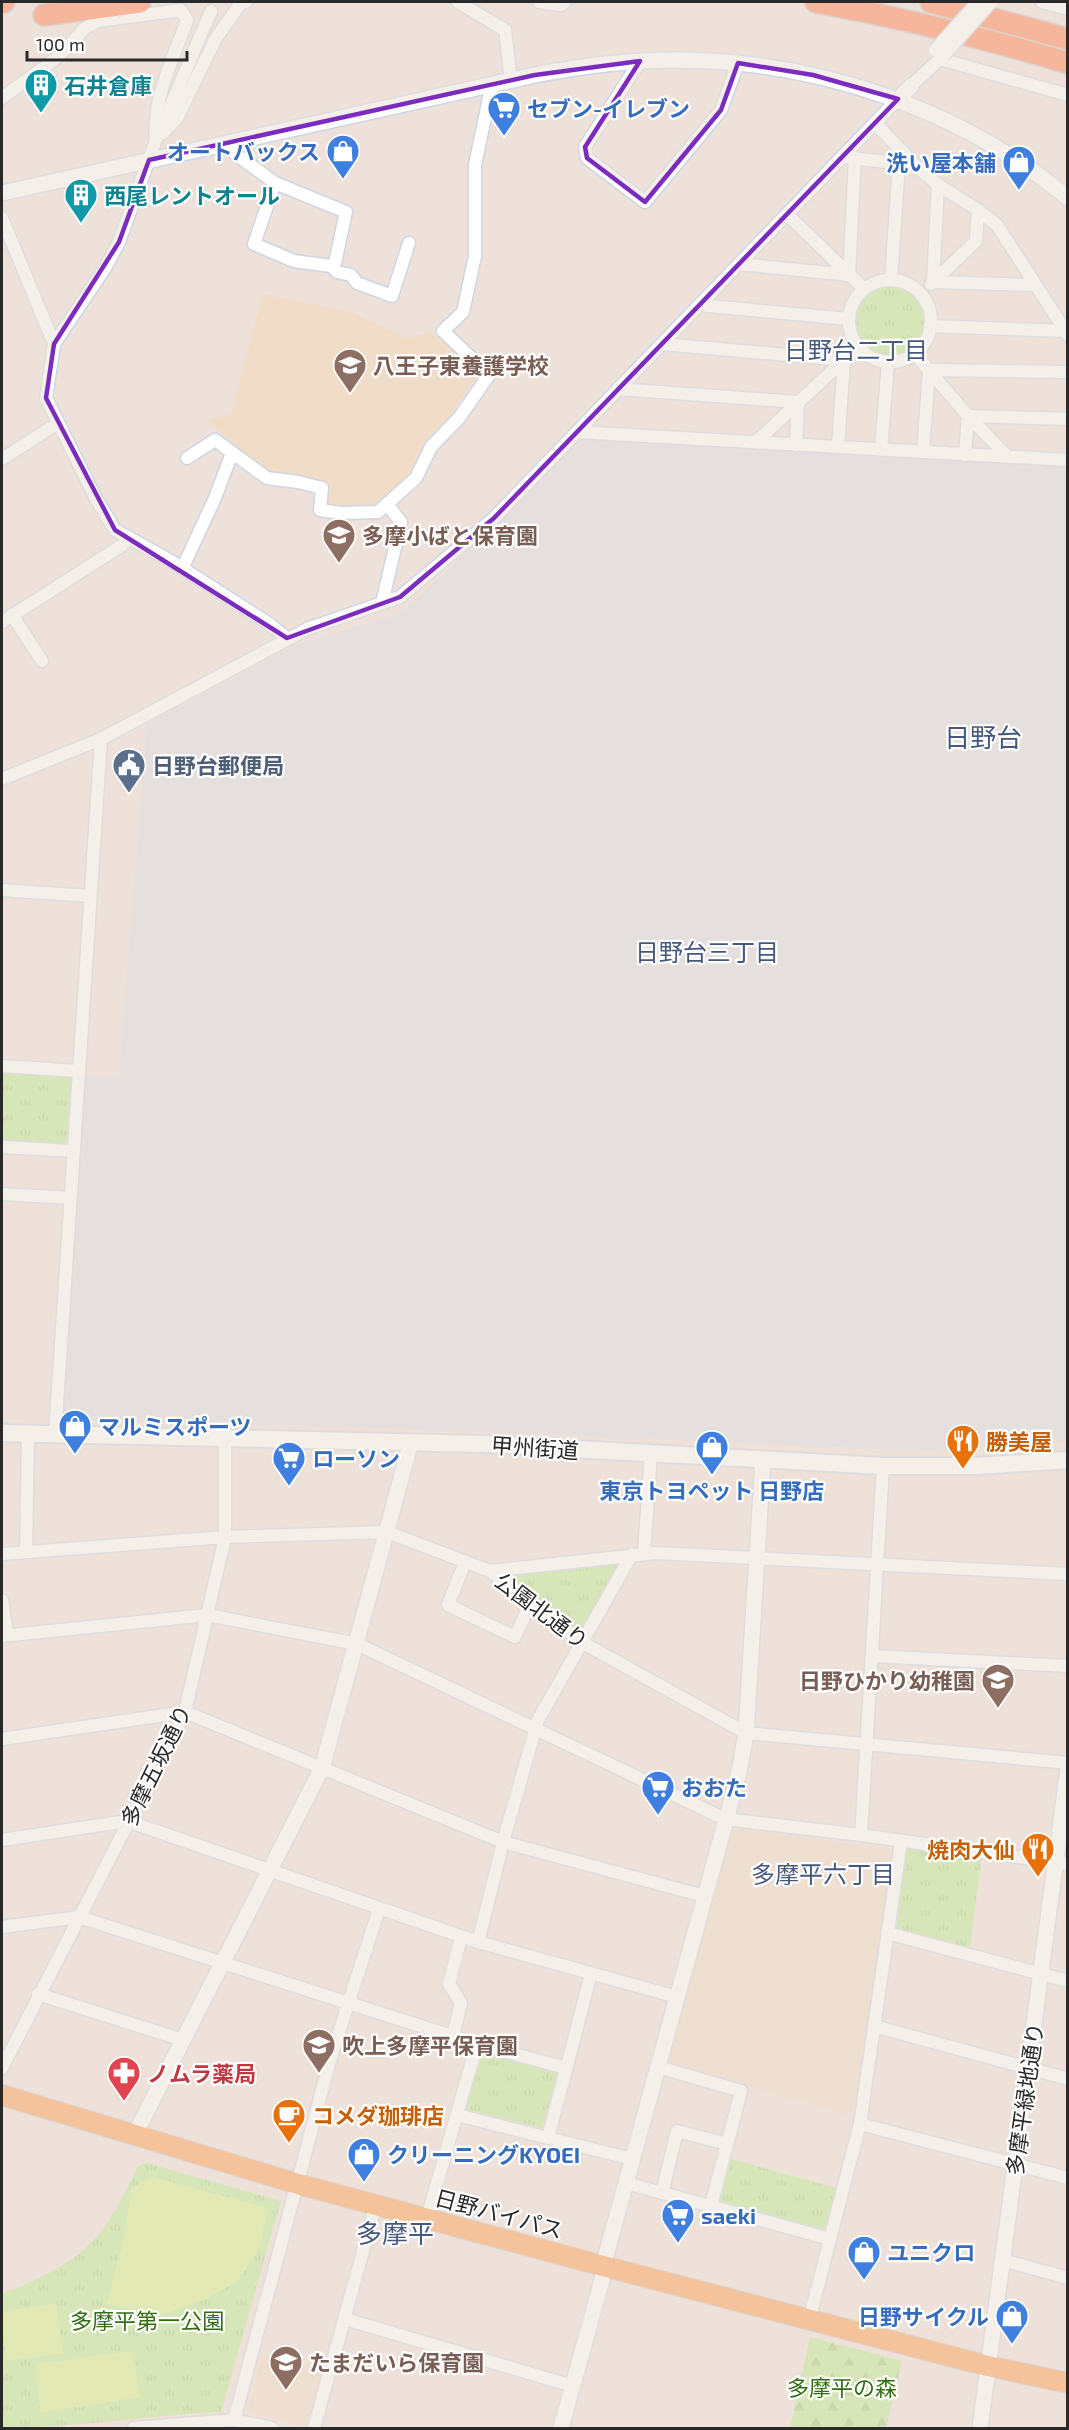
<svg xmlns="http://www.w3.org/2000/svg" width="1069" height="2430" font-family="'Exo 2','Noto Sans JP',sans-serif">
  <defs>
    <pattern id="forest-firs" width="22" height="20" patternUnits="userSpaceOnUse" patternTransform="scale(1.5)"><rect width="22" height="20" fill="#bdea90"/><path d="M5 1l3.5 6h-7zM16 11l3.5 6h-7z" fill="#a2c97c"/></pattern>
    <pattern id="park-tufts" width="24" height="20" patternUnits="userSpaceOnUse" patternTransform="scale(1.5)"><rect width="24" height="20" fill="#bdea90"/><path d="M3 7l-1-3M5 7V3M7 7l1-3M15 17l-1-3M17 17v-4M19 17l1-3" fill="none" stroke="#a2c97c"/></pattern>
  </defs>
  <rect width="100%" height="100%" fill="#ede1d9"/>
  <polygon fill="#dcdbe5" points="580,438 1067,467 1067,1443 985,1443 936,1451 366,1427 59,1420 81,1076 119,1077 147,724 296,645 402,613 492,527"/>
  <g fill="#f1dcc7">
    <polygon points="263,294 351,312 407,338 431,332 478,373 450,416 424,443 411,475 377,508 325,505 329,483 271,472 237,448 206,419 231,415"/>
    <polygon points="737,1828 887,1848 892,1856 857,2113 850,2115 665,2063 729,1833"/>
    <polygon points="262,2354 324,2369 308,2428 248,2412"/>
  </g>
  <polygon fill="url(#forest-firs)" points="810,2337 902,2361 886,2428 790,2428"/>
  <g fill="url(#park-tufts)">
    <circle cx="891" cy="321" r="36"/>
    <polygon points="2,1066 72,1071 66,1150 2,1147"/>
    <polygon points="620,1561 581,1633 502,1573"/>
    <polygon points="906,1849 981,1859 970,1950 896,1934"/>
    <polygon points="480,2051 558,2072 542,2128 463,2109"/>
    <polygon points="724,2157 843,2190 830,2239 711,2206"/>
    <path d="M 147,2163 L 281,2201 L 221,2412 C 148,2415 75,2428 2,2428 L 2,2294 C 37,2280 74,2264 99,2234 C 115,2214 127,2188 138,2166 Z"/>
  </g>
  <g fill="#d7f28a">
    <polygon points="152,2177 268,2208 260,2247 237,2282 205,2299 160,2316 107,2304 124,2238 132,2188"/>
    <polygon points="56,2303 63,2353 6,2361 2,2312"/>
    <polygon points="132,2351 140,2397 40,2413 36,2364"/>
  </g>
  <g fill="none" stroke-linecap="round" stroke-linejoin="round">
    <g stroke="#ced6e4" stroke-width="15">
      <g id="minor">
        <polyline points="458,2 505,30 511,80"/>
        <polyline points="539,2 561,5 565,2"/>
        <polyline points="1042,2 1068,9"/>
        <polyline points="211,11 156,140 119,242 105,268 54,344 46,398 95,497 115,530 171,561 268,623 287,638"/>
        <polyline points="940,59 1068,95"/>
        <polyline points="640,61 585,147 587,158 645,202 721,110 738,63"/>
        <polyline points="911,86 944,55"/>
        <path d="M 2,98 L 59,56 L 85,28 L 98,21 L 181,10 L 187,20 C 174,57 152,99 156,139"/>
        <polyline points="875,123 914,164 938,185 978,210 997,225 1068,335"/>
        <polyline points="163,133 177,118 216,38 241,3 246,2"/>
        <polyline points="222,144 275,183 346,212 335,263 331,266 294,261 254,244 275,183"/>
        <polyline points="849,158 907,164"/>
        <polyline points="938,185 933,282 1033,285"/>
        <polyline points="787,214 864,289"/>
        <polyline points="2,218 54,344"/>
        <polyline points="739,264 849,275 855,158"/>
        <polyline points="331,266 337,272 351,275 357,283 392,296 409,243"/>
        <polyline points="891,280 899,163"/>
        <circle cx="890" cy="321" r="41"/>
        <polyline points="931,284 976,241 978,210"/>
        <polyline points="699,305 848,319"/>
        <polyline points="930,326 1064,331"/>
        <polyline points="662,344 844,360 838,447"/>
        <polyline points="915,354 968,416 1008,457"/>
        <polyline points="618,389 798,402 796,445"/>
        <polyline points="577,432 1068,460"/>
        <polyline points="756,442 858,347"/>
        <polyline points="881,450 888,362"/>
        <polyline points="923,452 929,370 1068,372"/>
        <polyline points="965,455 968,416 1068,419"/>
        <polyline points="187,458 215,440 267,478 298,482 322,488 320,510 341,513 378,512 416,478 431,447 459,418 489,375 443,331 463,312 475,256 475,165 492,84"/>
        <polyline points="2,459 58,423"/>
        <polyline points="182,569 215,498 232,453"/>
        <polyline points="382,603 401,522 387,504"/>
        <polyline points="12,615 42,661"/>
        <polyline points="2,622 124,544 127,538"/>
        <polyline points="2,779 101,739 307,629 400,597 494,518 898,99"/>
        <polyline points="2,890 90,896"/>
        <polyline points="2,1066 78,1071"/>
        <polyline points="2,1147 73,1151"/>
        <polyline points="2,1194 70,1198"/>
        <polyline points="55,1435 101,739"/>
        <polyline points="26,1551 28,1434"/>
        <polyline points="644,1553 651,1454"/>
        <polyline points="2,1554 225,1537 387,1532 490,1571 583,1643 746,1733 1068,1763"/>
        <polyline points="465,1562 448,1605 515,1637 531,1602"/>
        <polyline points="490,1571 656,1553 1068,1574"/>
        <polyline points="2,1600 7,1634"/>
        <polyline points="2,1636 207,1615 357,1644 725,1819 861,1835 1068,1864"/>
        <polyline points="872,1656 1068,1666"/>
        <polyline points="2,1739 185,1712 503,1842 704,1896"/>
        <polyline points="861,1835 883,1466"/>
        <polyline points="2,1840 127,1821 478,1942 677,1997"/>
        <polyline points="2,1927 79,1917 477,2044 566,2068"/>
        <polyline points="887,1933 1068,1981"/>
        <polyline points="478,1942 503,1842 538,1720 632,1554"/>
        <polyline points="38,1994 183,2040"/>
        <polyline points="874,2026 1068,2079"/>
        <polyline points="453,2036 461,2003 449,1984 461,1937"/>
        <polyline points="658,2067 741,2091 711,2206"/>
        <polyline points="2,2068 185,1712 225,1537 225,1438"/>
        <polyline points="457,2115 632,2159"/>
        <polyline points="860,2124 1068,2178"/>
        <polyline points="548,2138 591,1974"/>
        <polyline points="626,2183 830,2239"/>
        <polyline points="662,2193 677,2131 727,2144"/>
        <polyline points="427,2218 477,2044"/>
        <polyline points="1002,2260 1068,2278"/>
        <polyline points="345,2319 573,2386"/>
        <polyline points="809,2320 860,2124 901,1841"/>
        <polyline points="234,2420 331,2057 379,1909"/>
        <polyline points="134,2428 234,2420 272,2428"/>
        <polyline points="314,2428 376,2204"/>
      </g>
    </g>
    <g stroke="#ced6e4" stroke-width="18">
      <g id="tertiary">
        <polyline points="898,99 911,86"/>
        <path d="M 2,193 L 535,75 C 581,66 628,60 675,60 C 816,60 959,108 1068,198"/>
        <polyline points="135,2134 322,1768 411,1442"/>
        <polyline points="561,2428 602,2280 603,2266 739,1773 746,1733 763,1460"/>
        <polyline points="980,2428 1068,1769"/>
      </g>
    </g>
    <g stroke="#ced6e4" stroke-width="20">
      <polyline id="secondary" points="2,1433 483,1444 883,1466 977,1466 1068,1460"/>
    </g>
    <g stroke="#c3c3c3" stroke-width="22">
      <polyline id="trunk" points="2,2095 298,2184 603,2266 988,2366 1068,2383"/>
    </g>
    <g stroke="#c3c3c3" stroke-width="24">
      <g id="motorway">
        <polyline points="2,2 4,2"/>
        <path d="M 816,2 C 901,18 985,38 1068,63"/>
        <polyline points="931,2 1068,39"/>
        <polyline points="44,15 140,2"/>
      </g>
    </g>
    <use href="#minor" stroke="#fff" stroke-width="12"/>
    <use href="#tertiary" stroke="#fff" stroke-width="15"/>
    <use href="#secondary" stroke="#fff" stroke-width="16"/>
    <use href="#trunk" stroke="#ff9e50" stroke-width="20"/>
    <use href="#motorway" stroke="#ff8253" stroke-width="21"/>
    <g stroke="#ced6e4" stroke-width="15" stroke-linecap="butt">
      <g id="minor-bridge">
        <polyline points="935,50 978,2"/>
        <polyline points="944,55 991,2"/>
      </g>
    </g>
    <use href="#minor-bridge" stroke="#fff" stroke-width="12"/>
  </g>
  <path d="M0 0H1069V2430H0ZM 640,61 L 585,147 L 587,158 L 645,202 L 721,110 L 738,63 L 813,75 L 898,99 L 494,518 L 400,597 L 287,638 L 115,530 L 46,398 L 54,344 L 119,242 L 149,160 L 535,75 Z" fill="#ede1d9" fill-opacity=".55" fill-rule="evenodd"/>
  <path fill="none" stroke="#7b2cbf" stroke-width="4.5" stroke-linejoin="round" d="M 640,61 L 585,147 L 587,158 L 645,202 L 721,110 L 738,63 L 813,75 L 898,99 L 494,518 L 400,597 L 287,638 L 115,530 L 46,398 L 54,344 L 119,242 L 149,160 L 535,75 Z"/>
  <defs>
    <g id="building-pin" transform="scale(1.725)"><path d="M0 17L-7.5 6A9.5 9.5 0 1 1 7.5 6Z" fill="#0f9aa8" stroke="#fff"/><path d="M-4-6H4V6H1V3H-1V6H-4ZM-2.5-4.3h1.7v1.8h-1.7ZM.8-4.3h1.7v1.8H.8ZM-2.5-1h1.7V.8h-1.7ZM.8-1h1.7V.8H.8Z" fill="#fff"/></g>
    <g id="supermarket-pin" transform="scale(1.725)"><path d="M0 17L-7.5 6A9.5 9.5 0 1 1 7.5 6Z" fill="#3f7fe0" stroke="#fff"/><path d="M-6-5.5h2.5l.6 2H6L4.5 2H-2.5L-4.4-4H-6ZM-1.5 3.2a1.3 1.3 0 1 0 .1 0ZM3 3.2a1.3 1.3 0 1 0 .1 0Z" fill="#fff"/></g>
    <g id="shop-pin" transform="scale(1.725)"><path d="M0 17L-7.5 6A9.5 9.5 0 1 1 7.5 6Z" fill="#3f7fe0" stroke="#fff"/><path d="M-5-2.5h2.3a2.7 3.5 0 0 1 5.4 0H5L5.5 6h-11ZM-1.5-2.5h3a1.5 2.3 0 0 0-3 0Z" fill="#fff"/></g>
    <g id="school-pin" transform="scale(1.725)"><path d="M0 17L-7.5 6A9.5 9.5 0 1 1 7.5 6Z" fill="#8d6e63" stroke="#fff"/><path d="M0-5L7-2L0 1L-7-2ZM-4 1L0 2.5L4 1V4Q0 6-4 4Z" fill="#fff"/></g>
    <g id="civic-pin" transform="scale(1.725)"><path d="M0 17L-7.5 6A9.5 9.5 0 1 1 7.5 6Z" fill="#5c6f8a" stroke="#fff"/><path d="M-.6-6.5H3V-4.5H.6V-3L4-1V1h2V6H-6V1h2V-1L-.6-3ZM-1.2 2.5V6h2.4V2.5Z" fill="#fff"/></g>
    <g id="restaurant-pin" transform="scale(1.725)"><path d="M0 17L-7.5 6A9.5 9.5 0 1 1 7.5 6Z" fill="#e8710a" stroke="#fff"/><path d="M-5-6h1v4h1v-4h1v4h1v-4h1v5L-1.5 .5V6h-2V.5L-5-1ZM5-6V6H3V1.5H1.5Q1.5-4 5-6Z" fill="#fff"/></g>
    <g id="pharmacy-pin" transform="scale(1.725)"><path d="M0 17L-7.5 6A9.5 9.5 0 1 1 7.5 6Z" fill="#e0444e" stroke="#fff"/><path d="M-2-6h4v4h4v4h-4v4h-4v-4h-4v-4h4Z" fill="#fff"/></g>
    <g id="cafe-pin" transform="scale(1.725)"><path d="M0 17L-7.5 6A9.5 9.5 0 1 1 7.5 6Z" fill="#e8710a" stroke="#fff"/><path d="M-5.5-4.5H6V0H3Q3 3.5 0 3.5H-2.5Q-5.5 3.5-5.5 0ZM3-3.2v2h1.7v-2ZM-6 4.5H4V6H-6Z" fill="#fff"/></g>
  </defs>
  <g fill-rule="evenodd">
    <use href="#building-pin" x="41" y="85"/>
    <use href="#supermarket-pin" x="504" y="108"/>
    <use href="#shop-pin" x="343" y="151"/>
    <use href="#shop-pin" x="1019" y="162"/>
    <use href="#building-pin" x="81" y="195"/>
    <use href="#school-pin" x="350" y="365"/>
    <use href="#school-pin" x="339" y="535"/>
    <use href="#civic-pin" x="129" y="765"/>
    <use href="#shop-pin" x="75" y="1426"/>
    <use href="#restaurant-pin" x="963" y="1441"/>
    <use href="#shop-pin" x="712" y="1447"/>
    <use href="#supermarket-pin" x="289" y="1458"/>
    <use href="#school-pin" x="998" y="1680"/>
    <use href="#supermarket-pin" x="658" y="1787"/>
    <use href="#restaurant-pin" x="1038" y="1849"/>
    <use href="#school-pin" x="319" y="2045"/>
    <use href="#pharmacy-pin" x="124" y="2073"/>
    <use href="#cafe-pin" x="289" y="2115"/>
    <use href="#shop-pin" x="364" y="2154"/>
    <use href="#supermarket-pin" x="678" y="2215"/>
    <use href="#shop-pin" x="864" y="2252"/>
    <use href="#shop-pin" x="1012" y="2316"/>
    <use href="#school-pin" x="286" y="2362"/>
  </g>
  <g text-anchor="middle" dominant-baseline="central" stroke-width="4.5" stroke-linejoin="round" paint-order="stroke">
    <g font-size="22" font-weight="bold" fill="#0d838f" stroke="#fff" text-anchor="start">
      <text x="64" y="85">石井倉庫</text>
      <text x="104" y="195">西尾レントオール</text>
    </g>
    <g font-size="22" font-weight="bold" fill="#366cbe" stroke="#fff" text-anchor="start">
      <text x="527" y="108">セブン-イレブン</text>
      <text x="320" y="151" text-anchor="end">オートバックス</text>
      <text x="996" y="162" text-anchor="end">洗い屋本舗</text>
      <text x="98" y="1426">マルミスポーツ</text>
      <text x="312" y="1458">ローソン</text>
      <text x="712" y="1490" text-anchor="middle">東京トヨペット 日野店</text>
      <text x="681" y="1787">おおた</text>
      <text x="387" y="2154">クリーニングKYOEI</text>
      <text x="701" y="2215">saeki</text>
      <text x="887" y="2252">ユニクロ</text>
      <text x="989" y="2316" text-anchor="end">日野サイクル</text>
    </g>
    <g font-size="22" font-weight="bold" fill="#785e54" stroke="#fff" text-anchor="start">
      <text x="373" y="365">八王子東養護学校</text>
      <text x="362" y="535">多摩小ばと保育園</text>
      <text x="975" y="1680" text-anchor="end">日野ひかり幼稚園</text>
      <text x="342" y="2045">吹上多摩平保育園</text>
      <text x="309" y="2362">たまだいら保育園</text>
    </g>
    <g font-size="22" font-weight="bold" fill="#4e5e75" stroke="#fff" text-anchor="start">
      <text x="152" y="765">日野台郵便局</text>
    </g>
    <g font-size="22" font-weight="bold" fill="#c56008" stroke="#fff" text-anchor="start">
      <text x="986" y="1441">勝美屋</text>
      <text x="1015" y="1849" text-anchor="end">焼肉大仙</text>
      <text x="312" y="2115">コメダ珈琲店</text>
    </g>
    <g font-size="22" fill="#292929" stroke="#fff">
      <text transform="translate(535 1447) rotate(4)">甲州街道</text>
      <text transform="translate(542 1610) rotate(37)">公園北通り</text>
      <text transform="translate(155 1765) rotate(-64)">多摩五坂通り</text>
      <text transform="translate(1024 2099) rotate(-82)">多摩平緑地通り</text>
      <text transform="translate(499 2213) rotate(15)">日野バイパス</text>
    </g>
    <g font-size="22" font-weight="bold" fill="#be3a42" stroke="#fff" text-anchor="start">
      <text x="147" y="2073">ノムラ薬局</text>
    </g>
    <g font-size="22" fill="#336d12" stroke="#fff">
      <text x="147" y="2320">多摩平第一公園</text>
      <text x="842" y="2387">多摩平の森</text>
    </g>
    <g font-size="24" fill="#45587e" stroke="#fff">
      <text x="856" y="349">日野台二丁目</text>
      <text x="707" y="951">日野台三丁目</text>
      <text x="823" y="1873">多摩平六丁目</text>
    </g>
    <g font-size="26" fill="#45587e" stroke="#fff">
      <text x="983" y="736">日野台</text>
      <text x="395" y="2232">多摩平</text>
    </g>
  </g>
  <rect width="1069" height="2430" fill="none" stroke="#292929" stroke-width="6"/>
  <path d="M27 51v9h160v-9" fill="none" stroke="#292929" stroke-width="3"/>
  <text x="36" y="51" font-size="18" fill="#292929" stroke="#ffffff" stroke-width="4.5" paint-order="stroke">100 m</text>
</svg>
